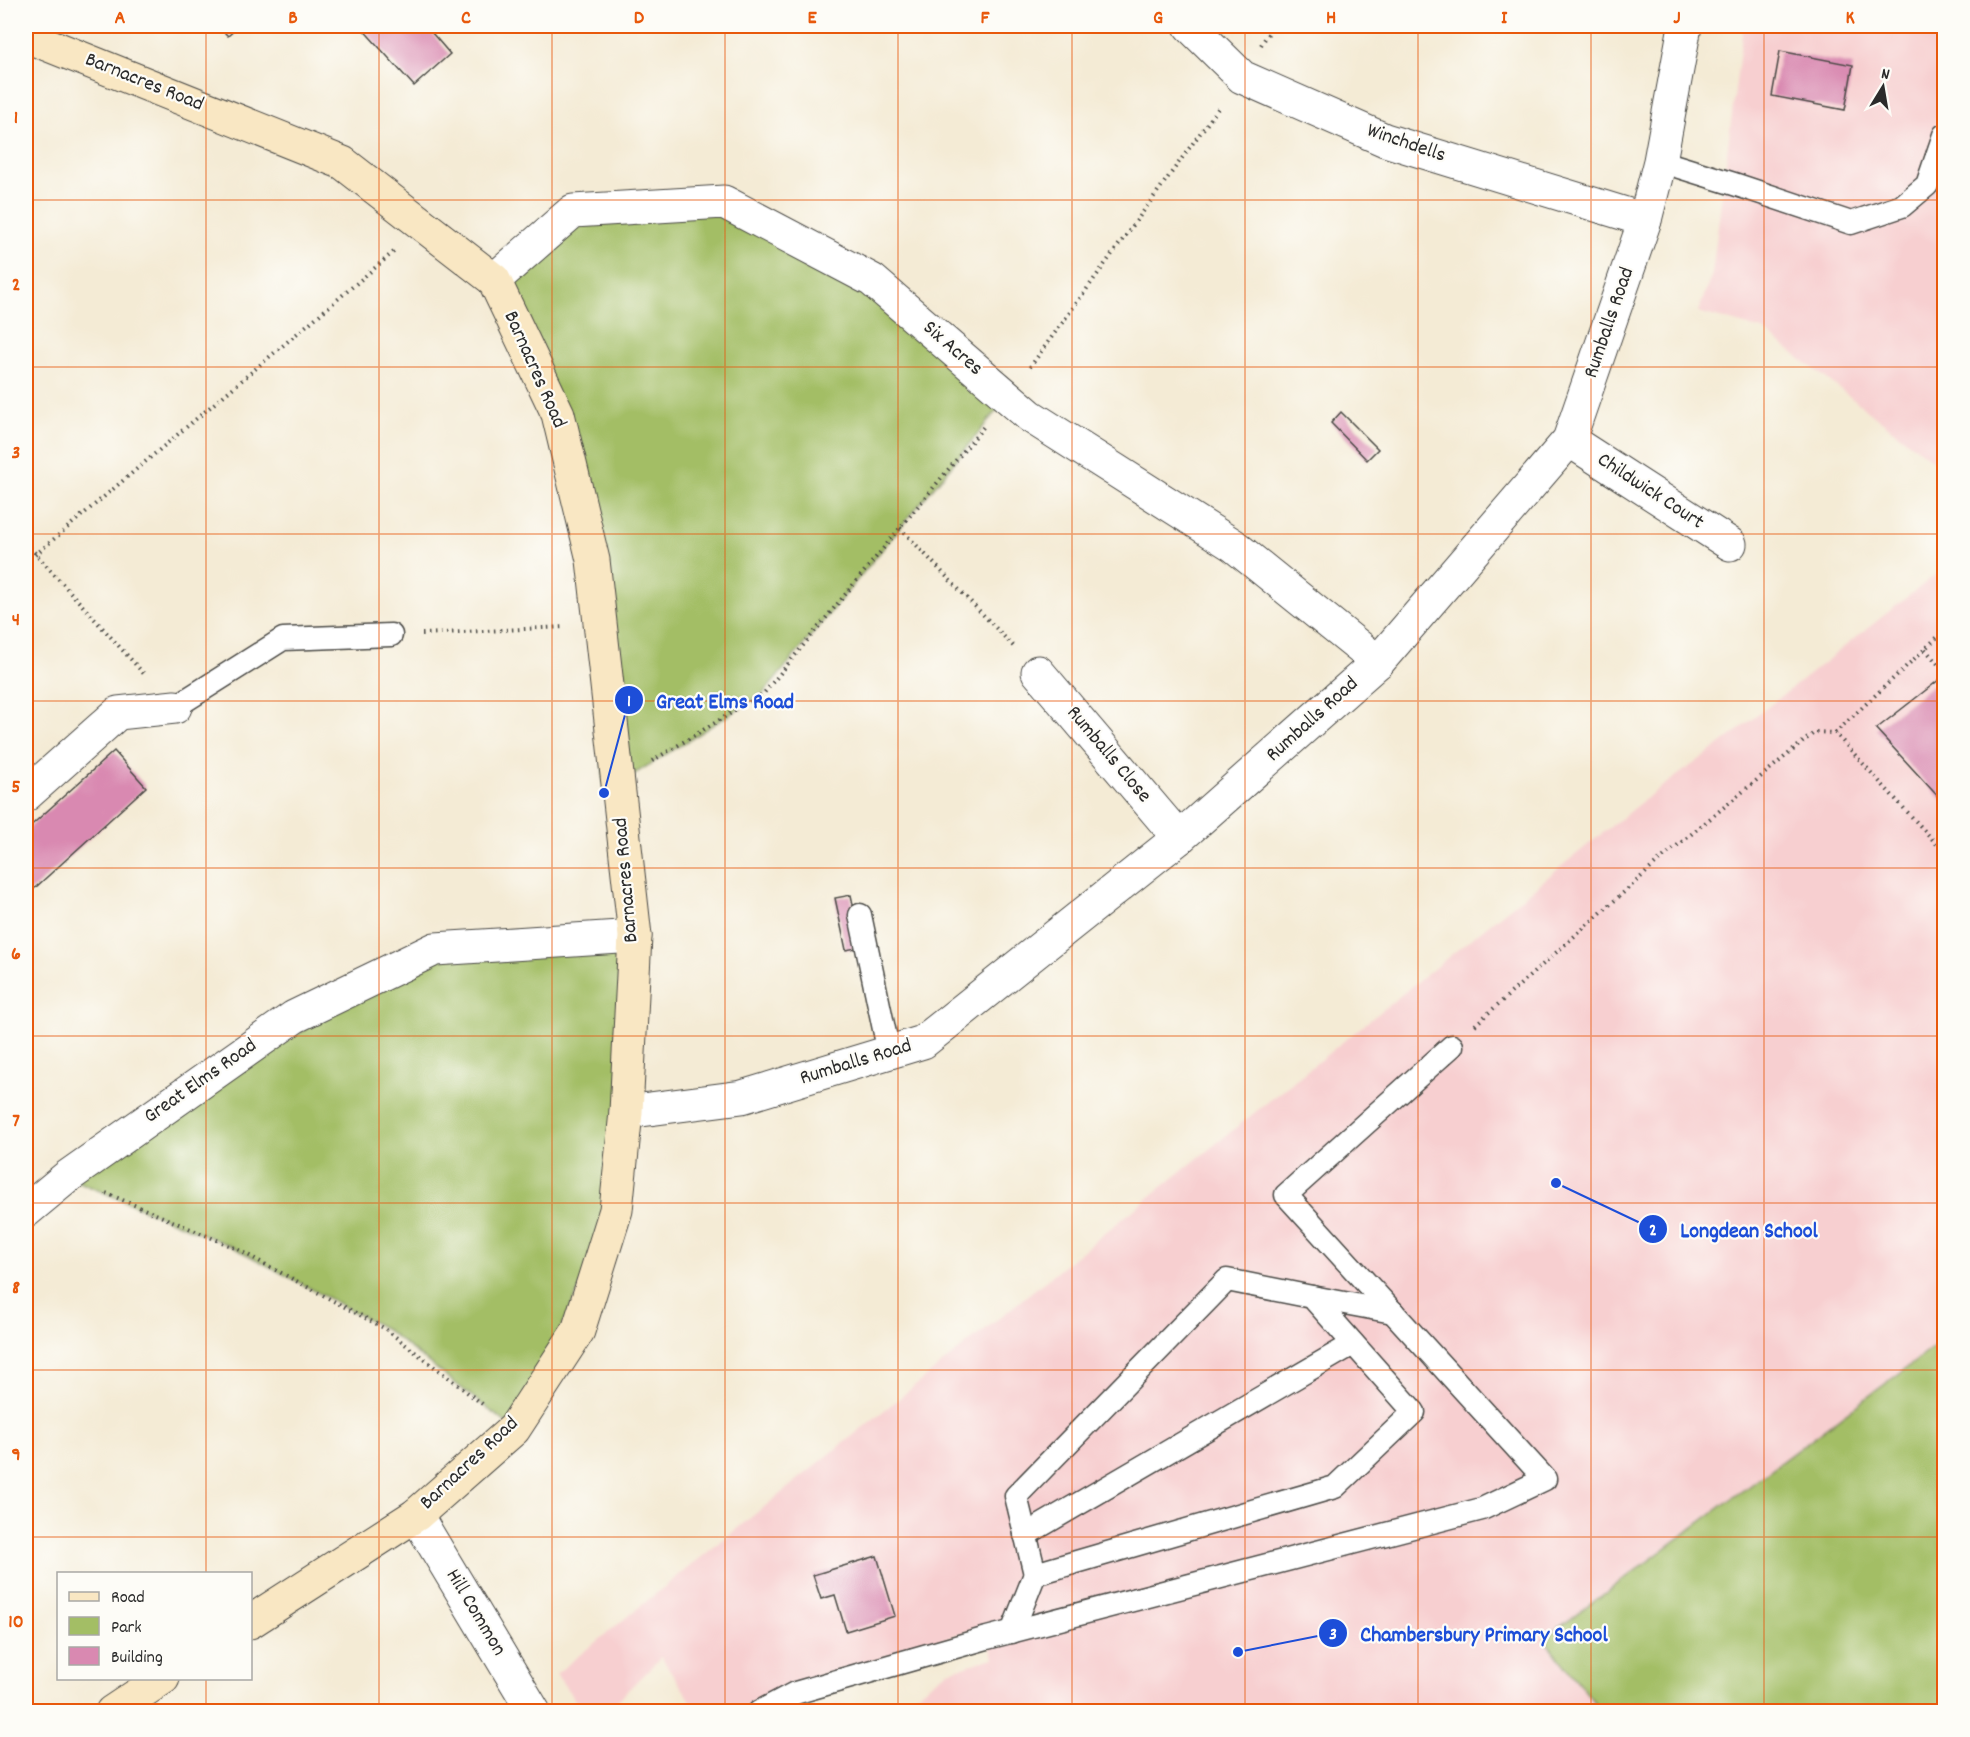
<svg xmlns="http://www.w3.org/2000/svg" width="1970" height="1737" font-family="Dekko,sans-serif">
  <rect width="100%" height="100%" fill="#fdfcf7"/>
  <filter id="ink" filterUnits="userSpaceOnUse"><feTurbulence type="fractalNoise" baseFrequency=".0167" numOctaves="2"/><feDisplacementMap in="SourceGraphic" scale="12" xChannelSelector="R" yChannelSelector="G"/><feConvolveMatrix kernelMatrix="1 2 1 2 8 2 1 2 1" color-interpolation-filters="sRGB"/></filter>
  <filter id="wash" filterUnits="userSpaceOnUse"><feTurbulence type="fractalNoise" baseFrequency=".008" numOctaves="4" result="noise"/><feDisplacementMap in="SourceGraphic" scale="24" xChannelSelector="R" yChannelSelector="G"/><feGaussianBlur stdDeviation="1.35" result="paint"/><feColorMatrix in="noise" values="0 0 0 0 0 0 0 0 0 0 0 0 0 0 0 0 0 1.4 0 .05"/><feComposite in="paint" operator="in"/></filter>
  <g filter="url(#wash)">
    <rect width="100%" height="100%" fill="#f4ebd5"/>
    <g fill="#f7cfd0">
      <polygon points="1743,26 1944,26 1944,469 1763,330 1698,312 1712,274"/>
      <polygon points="1944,568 1944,1711 815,1711 835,1705 895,1710 948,1671 994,1658 984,1625 927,1645 785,1687 740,1711 698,1711 661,1657 607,1711 583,1711 556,1674 1645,799 1721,744"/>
    </g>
    <g fill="#a3be65" stroke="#677448" stroke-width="1.5">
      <polygon points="724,202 872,280 1008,397 764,693 604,793 593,560 494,280 573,211"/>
      <polygon points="635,936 616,1210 514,1429 384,1328 231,1246 67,1177 435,949"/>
      <polygon points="1944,1340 1944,1711 1601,1711 1544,1639"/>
    </g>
    <g id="blocks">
      <g fill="#d989b1">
        <polygon points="218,26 239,26 228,36"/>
        <polygon points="360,26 426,26 450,54 414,86"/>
        <polygon points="1780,51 1853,65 1845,110 1772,96"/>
        <polygon points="1341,412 1378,449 1367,460 1331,423"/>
        <polygon points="1944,676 1944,803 1876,729"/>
        <polygon points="114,751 146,787 26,896 26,830"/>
        <polygon points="851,895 862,947 846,950 835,898"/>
        <polygon points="877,1556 895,1616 846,1631 835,1595 821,1599 813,1575"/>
      </g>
    </g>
  </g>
  <g filter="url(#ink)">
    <use href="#blocks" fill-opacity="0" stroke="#494844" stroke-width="1.5"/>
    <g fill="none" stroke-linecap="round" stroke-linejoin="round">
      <g stroke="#494844" stroke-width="25">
        <g id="lane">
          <polyline points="1660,161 1734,184 1851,223 1902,206 1927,185 1944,135"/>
          <polyline points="175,707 283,639 391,635"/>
          <polyline points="860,915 889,1053"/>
          <polygon points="1227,1280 1312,1297 1414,1412 1335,1487 1035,1574 1016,1496"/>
          <polyline points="1312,1297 1393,1312"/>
          <polyline points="1025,1535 1353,1344"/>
          <polyline points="1012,1632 1035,1574"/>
          <polyline points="759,1712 795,1693 987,1638 1482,1509 1545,1479 1286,1195 1452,1046"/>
        </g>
      </g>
      <g stroke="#494844" stroke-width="35">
        <g id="street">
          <polyline points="1190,26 1242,77 1385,140 1645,220"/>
          <polyline points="494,280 573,211 724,202 872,280 1030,416 1233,545 1378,662"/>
          <polyline points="1569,440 1730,544"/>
          <polyline points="1038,672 1179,838"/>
          <polyline points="26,795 118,713 175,707"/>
          <polyline points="626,1112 742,1097 923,1042 1179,838 1378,662 1569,440 1645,220 1660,161 1685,26"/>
          <polyline points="26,1211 67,1177 294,1017 435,949 635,936"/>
          <polyline points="416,1515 534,1712"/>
        </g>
      </g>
      <g stroke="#494844" stroke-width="35">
        <g id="secondary">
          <polyline points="26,36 343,163 494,280 558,414 593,560 635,936 626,1112 616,1210 578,1331 514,1429 416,1515 250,1622"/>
          <polyline points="112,1712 163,1678"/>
        </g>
      </g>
      <g stroke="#494844" stroke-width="4" stroke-dasharray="1.5 4.5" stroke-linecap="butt">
        <polyline points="1261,45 1273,26"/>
        <polyline points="1030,367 1220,106"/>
        <polyline points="900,528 1014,647"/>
        <polyline points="26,543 144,674"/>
        <polyline points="35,555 396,250"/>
        <polyline points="422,634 564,627"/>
        <polyline points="1925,649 1944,671"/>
        <polyline points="1835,733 1944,631"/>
        <polyline points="652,761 764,693 985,425"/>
        <polyline points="1475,1025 1661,859 1815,732 1835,733 1944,852"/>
        <polyline points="106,1193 231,1246 384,1328 485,1406"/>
      </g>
      <use href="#lane" stroke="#fff" stroke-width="22"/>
      <use href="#street" stroke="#fff" stroke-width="33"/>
      <use href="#secondary" stroke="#f9e7c3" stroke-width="33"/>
    </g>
  </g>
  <path fill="none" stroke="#e8590c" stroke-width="1.5" stroke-opacity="0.55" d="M 206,26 L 206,1574M 379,26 L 379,1712M 552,26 L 552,1712M 725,26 L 725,1712M 898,26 L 898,1712M 1072,26 L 1072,1712M 1245,26 L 1245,1712M 1418,26 L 1418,1712M 1591,26 L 1591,1712M 1764,26 L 1764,1712M 26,200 L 1944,200M 26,367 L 1944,367M 26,534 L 1944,534M 26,701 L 1944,701M 26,868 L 1944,868M 26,1036 L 1944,1036M 26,1203 L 1944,1203M 26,1370 L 1944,1370M 26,1537 L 1944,1537M 206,1678 L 206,1712"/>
  <g text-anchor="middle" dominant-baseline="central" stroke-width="4.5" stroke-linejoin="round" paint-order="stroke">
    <g font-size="21" fill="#2b2b2b" stroke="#fdfcf7">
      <text transform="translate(144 83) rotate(22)">Barnacres Road</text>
      <text transform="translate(1406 144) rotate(19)">Winchdells</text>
      <text transform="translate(1610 323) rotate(-71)">Rumballs Road</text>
      <text transform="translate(952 349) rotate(41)">Six Acres</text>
      <text transform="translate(534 370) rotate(66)">Barnacres Road</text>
      <text transform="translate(1650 492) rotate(33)">Childwick Court</text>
      <text transform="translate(1313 720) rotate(-42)">Rumballs Road</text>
      <text transform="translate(1108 755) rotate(50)">Rumballs Close</text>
      <text transform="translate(627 880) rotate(-95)">Barnacres Road</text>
      <text transform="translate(856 1063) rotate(-17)">Rumballs Road</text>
      <text transform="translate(201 1082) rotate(-35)">Great Elms Road</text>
      <text transform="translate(470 1464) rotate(-43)">Barnacres Road</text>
      <text transform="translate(475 1613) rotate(59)">Hill Common</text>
    </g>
  </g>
  <path fill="none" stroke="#1d4ed8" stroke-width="2" d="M604 793L629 700M1556 1183L1653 1229M1238 1652L1333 1633"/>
  <g fill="#1d4ed8" stroke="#fdfcf7" stroke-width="2">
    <circle cx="604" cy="793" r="6"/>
    <circle cx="1556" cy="1183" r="6"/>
    <circle cx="1238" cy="1652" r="6"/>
    <circle cx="629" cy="700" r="15"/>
    <circle cx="1653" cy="1229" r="15"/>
    <circle cx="1333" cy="1633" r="15"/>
  </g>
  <g font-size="18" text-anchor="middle" font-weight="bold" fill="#fff">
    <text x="629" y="706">1</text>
    <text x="1653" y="1235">2</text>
    <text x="1333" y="1639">3</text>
  </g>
  <g font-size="22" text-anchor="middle" font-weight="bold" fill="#1d4ed8" stroke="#fdfcf7" stroke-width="4.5" stroke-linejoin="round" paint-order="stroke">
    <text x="725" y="708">Great Elms Road</text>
    <text x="1749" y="1237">Longdean School</text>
    <text x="1484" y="1641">Chambersbury Primary School</text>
  </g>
  <rect width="1970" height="1737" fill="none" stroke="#fdfcf7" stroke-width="66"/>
  <rect x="57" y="1572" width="195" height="108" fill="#fdfcf7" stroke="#a9a8a5" stroke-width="1.5"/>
  <rect x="69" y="1592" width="30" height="9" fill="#f9e7c3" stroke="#a9a8a5" stroke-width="1.5"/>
  <text x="111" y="1602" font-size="18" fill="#2b2b2b">Road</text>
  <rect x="69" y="1617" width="30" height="18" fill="#a3be65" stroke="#a9a8a5" stroke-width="1.5"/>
  <text x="111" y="1632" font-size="18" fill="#2b2b2b">Park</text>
  <rect x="69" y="1647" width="30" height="18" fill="#d989b1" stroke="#a9a8a5" stroke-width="1.5"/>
  <text x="111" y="1662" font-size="18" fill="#2b2b2b">Building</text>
  <g transform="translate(1883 87) rotate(11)" stroke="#fdfcf7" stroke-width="4.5" paint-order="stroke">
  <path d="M0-4.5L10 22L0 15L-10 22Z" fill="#2b2b2b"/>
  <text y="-9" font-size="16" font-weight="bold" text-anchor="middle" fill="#2b2b2b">N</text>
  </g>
  <rect x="33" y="33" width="1904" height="1671" fill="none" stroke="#e8590c" stroke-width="2"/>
  <g font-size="20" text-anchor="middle" font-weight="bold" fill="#e8590c">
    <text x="120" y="23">A</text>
    <text x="293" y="23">B</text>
    <text x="466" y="23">C</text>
    <text x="639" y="23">D</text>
    <text x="812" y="23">E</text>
    <text x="985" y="23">F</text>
    <text x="1158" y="23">G</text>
    <text x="1331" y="23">H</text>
    <text x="1504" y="23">I</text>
    <text x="1677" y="23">J</text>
    <text x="1850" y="23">K</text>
    <text x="16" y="123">1</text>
    <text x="16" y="290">2</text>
    <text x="16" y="458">3</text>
    <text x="16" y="625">4</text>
    <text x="16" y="792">5</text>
    <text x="16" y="959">6</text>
    <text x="16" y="1126">7</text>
    <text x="16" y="1293">8</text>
    <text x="16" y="1460">9</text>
    <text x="16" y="1627">10</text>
  </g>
</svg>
